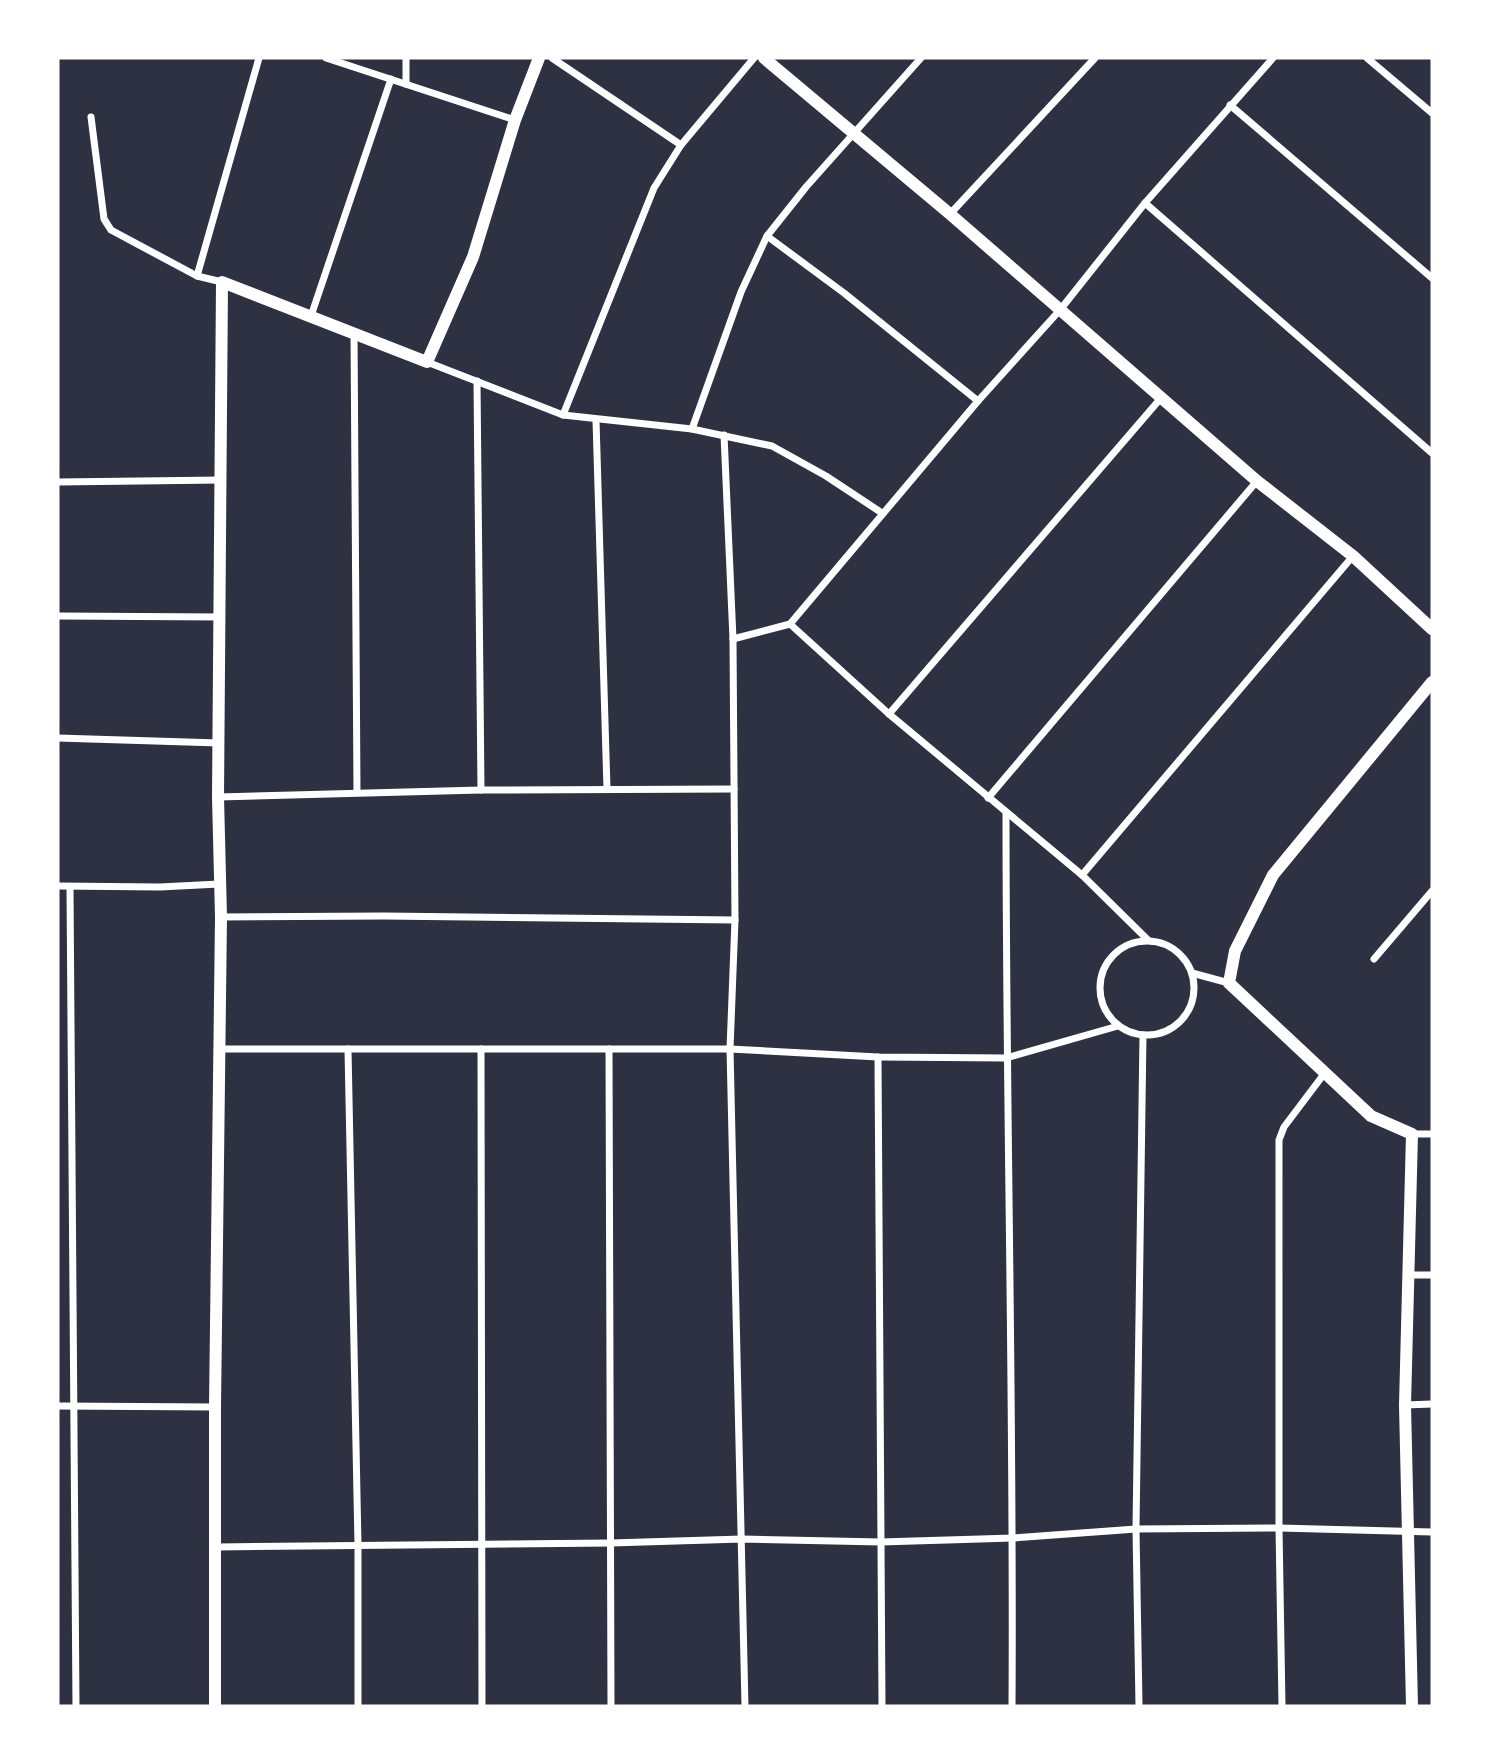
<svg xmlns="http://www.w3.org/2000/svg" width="1490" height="1764" font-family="Ubuntu,sans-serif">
  <rect width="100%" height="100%" fill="#2d3142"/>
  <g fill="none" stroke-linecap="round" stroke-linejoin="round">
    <g stroke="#fff" stroke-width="7">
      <polyline points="326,58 515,120"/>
      <polyline points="552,58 681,145"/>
      <polyline points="1367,58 1432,113"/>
      <polyline points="406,84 406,58"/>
      <polyline points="1230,105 1432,278"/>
      <polyline points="91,117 104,219 111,230 197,276 222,282"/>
      <polyline points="1145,203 1432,453"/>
      <polyline points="950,214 1095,58"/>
      <polyline points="767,236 844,293 978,401"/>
      <polyline points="197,276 259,58"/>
      <polyline points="311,316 391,79"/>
      <polyline points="354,332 357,792"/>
      <polyline points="427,362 563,415 692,429 772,446 826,476 882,513"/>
      <polyline points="477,381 481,790"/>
      <polyline points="563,415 654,188 681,145 754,58"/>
      <polyline points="596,420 607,789"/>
      <polyline points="692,429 741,292 767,236 806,187 921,58"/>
      <polyline points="724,435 733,639 735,920 730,1049 745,1706"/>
      <polyline points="58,482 221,480"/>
      <polyline points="58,616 221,617"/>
      <polyline points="790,624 889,714 1082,875 1148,940"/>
      <polyline points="733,639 790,624 978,401 1060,310 1145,203 1273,58"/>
      <polyline points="889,714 1161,398"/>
      <polyline points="58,738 219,743"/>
      <polyline points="218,797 481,790 734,789"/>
      <polyline points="988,798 1257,481"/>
      <path d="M 1006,813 C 1006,1111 1014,1409 1012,1706"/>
      <polyline points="1082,875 1353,556"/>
      <polyline points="58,886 160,887 219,884"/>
      <polyline points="70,887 76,1706"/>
      <polyline points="221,917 384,916 735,920"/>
      <circle cx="1147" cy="988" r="47"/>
      <polyline points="1374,959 1432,891"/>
      <polyline points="1192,973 1229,983"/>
      <polyline points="219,1049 730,1049 878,1057 1006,1058 1118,1026"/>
      <polyline points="348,1049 358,1545 358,1706"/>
      <polyline points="481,1049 482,1706"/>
      <polyline points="609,1049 611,1706"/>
      <polyline points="878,1057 882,1706"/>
      <polyline points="1412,1134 1432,1134"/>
      <polyline points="1408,1275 1432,1275"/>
      <polyline points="1405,1405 1432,1404"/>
      <polyline points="58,1406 215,1407"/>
      <polyline points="216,1547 611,1543 742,1539 881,1542 1013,1538 1136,1529 1279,1528 1432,1532"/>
      <polyline points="1139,1706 1136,1529 1143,1035"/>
      <polyline points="1282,1706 1279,1528 1279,1140 1284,1127 1324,1074"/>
    </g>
    <g stroke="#fff" stroke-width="12">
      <polyline points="764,58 950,214 1257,481 1353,556 1432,629"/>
      <polyline points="215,1706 215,1407 221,917 218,797 222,282 427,362 473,257 515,120 539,58"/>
      <polyline points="1412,1706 1405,1405 1412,1134 1371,1116 1229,983 1235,951 1273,875 1432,682"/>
    </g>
  </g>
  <rect width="1490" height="1764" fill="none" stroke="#ffffff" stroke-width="119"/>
</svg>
